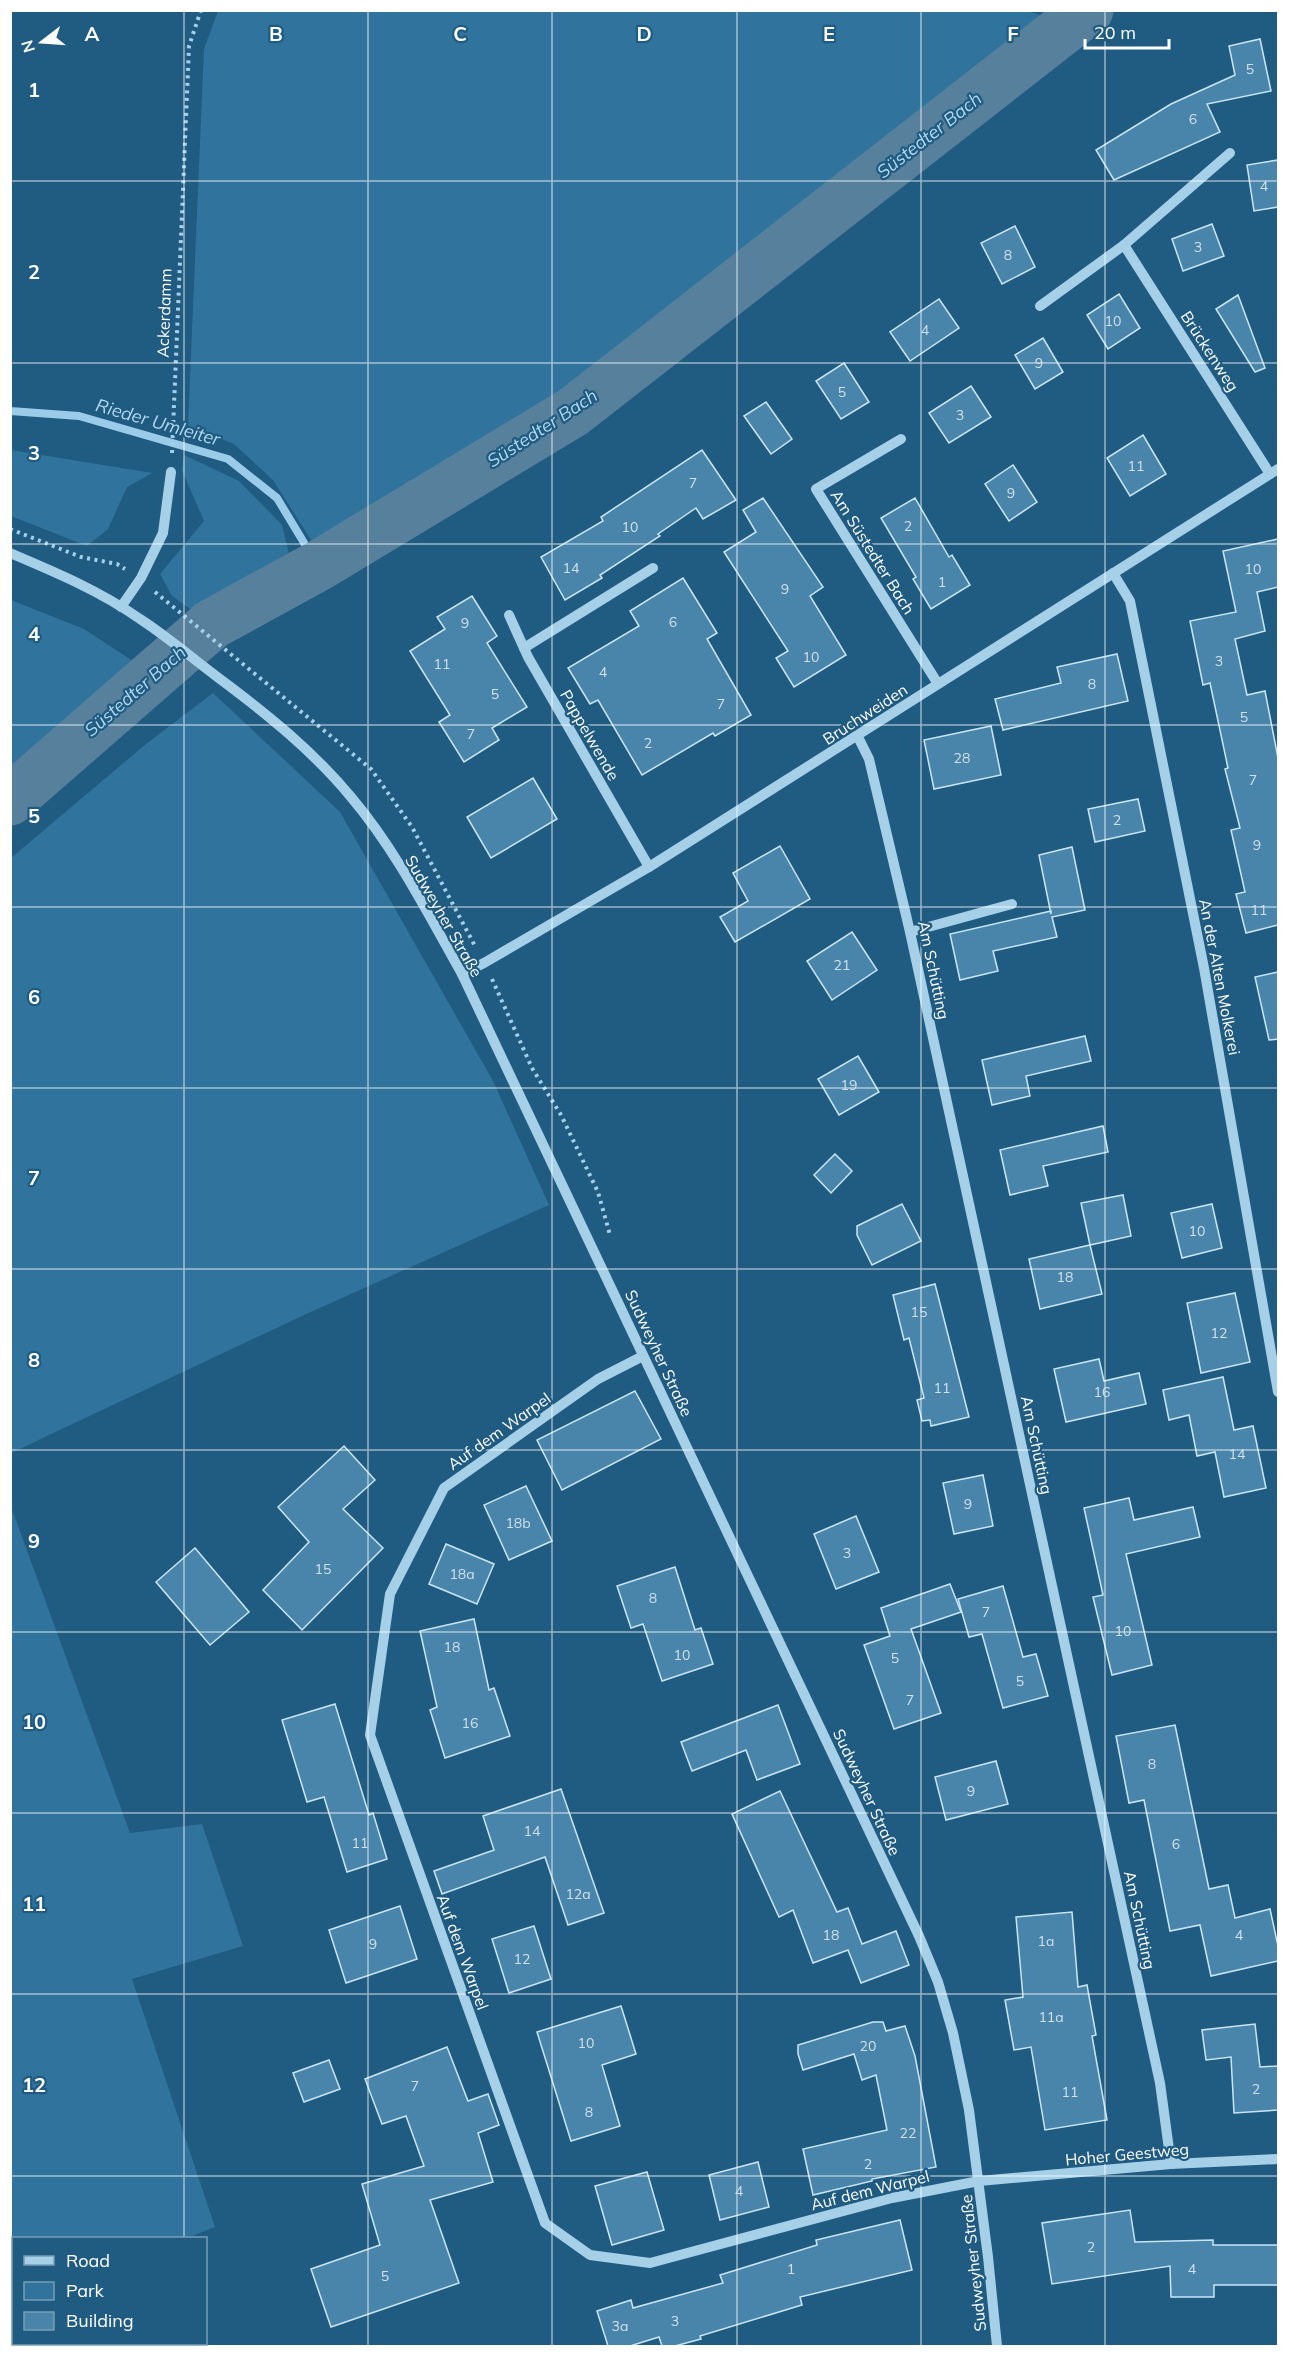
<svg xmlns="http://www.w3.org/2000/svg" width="1289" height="2357" font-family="Mulish,sans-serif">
  <rect width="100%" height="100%" fill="#205b82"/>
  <g fill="#30749e">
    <polygon points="1023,10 1055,19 563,398 367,517 313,543 273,480 234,444 188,426 204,49 218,11"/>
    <polygon points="11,450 152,473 127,487 108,529 87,546 11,516"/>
    <polygon points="184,455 239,481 282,525 290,558 200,616 172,596 160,574 204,521 182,470"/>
    <polygon points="11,600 84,629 139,665 11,770"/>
    <polygon points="213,693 340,812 493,1081 549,1205 304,1315 11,1453 11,858 146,744"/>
    <polygon points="10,1504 130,1833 202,1824 243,1946 132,1979 215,2227 187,2238 14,2238 14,2344 105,2344 106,2346 11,2346"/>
  </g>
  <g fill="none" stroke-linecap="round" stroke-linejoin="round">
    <polyline stroke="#9accea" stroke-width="8" points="10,411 79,416 228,459 277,498 318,566"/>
    <polyline stroke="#56809b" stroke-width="51" points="10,800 212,624 318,566 573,412 1088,10"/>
  </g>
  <g fill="#4985ab" stroke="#cae6f6" stroke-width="1.5">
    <polygon points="1260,39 1271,91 1207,104 1220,132 1114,180 1096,150 1171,104 1235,75 1229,46"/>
    <polygon points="1278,160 1278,207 1254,211 1247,165"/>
    <polygon points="1212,224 1224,256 1183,271 1172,239"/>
    <polygon points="1015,226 1035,267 1002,284 981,243"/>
    <polygon points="1119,294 1140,328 1108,349 1087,315"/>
    <polygon points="1238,295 1265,368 1255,372 1216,309"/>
    <polygon points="939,299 959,328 910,361 890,332"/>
    <polygon points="1043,338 1063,372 1035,389 1015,355"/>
    <polygon points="844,363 869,402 841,419 816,381"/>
    <polygon points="971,386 991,417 949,443 929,413"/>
    <polygon points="766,402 792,439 771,454 744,416"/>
    <polygon points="1143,435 1166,474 1130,496 1107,458"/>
    <polygon points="702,450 736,500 703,519 696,508 658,534 660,536 600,575 602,578 565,600 541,557 603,521 601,517"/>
    <polygon points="1013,465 1037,502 1009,521 985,484"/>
    <polygon points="763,498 823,587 810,596 846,655 794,687 776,658 788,651 724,552 756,532 743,510"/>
    <polygon points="915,498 949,557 952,555 970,585 931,609 913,579 916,577 881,518"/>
    <polygon points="1278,539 1278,587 1257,592 1265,631 1235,639 1247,695 1265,691 1278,758 1278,925 1246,933 1236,894 1245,892 1231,830 1240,828 1225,769 1228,768 1210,683 1203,685 1190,621 1236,612 1223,551"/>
    <polygon points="683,578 717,633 707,639 751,715 715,736 713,733 642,775 598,700 590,704 568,668 639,626 630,611"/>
    <polygon points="472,596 497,636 487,643 527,707 492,728 499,740 464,762 439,722 450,715 410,651 445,629 437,617"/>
    <polygon points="1117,654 1128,701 1003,730 995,699 1061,683 1057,667"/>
    <polygon points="991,726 1001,775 934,789 924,740"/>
    <polygon points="533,778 557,819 491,858 467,817"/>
    <polygon points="1138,799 1145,831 1095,842 1088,809"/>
    <polygon points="780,846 810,899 735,942 720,917 748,901 733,873"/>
    <polygon points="1072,847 1085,910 1052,917 1057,937 993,951 998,971 960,980 950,934 1051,911 1051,914 1039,855"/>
    <polygon points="852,932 877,970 832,1000 807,961"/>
    <polygon points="1278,972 1278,1039 1269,1040 1255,977"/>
    <polygon points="1085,1036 1091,1061 1026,1076 1030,1096 992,1105 982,1060"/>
    <polygon points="858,1056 879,1092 839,1115 818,1079"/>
    <polygon points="1103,1126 1108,1152 1043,1166 1048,1186 1010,1195 1000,1150"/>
    <polygon points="835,1154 852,1171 831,1193 814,1175"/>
    <polygon points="1123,1195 1131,1236 1090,1245 1081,1203"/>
    <polygon points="902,1204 921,1241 872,1265 857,1235 857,1226"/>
    <polygon points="1212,1204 1222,1248 1182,1258 1171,1213"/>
    <polygon points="1090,1245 1102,1294 1040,1309 1029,1259"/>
    <polygon points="935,1284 969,1417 931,1426 930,1420 922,1421 917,1400 924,1398 909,1338 904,1340 893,1295"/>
    <polygon points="1235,1293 1250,1362 1201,1373 1187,1303"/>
    <polygon points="1099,1359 1104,1381 1139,1373 1146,1404 1066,1422 1054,1369"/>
    <polygon points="1223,1377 1234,1430 1253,1426 1266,1488 1224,1497 1215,1452 1197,1456 1189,1415 1169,1420 1163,1390"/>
    <polygon points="635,1391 661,1439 562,1490 537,1440"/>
    <polygon points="344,1446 375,1480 343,1509 383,1548 302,1630 263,1590 309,1542 278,1507"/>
    <polygon points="983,1475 993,1526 954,1534 943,1483"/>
    <polygon points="526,1486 552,1541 509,1560 484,1505"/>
    <polygon points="1129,1498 1134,1520 1193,1507 1200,1537 1126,1554 1152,1665 1112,1675 1093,1597 1103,1595 1084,1508"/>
    <polygon points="856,1516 879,1572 836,1589 814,1534"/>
    <polygon points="446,1544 494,1564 477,1604 429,1584"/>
    <polygon points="195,1548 249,1612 210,1645 156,1582"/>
    <polygon points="675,1567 695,1630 701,1628 713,1664 662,1681 643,1624 631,1628 617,1586"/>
    <polygon points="950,1584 961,1612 911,1629 941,1713 894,1729 864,1645 890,1636 881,1608"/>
    <polygon points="1003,1586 1023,1657 1036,1654 1048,1696 1003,1708 982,1634 969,1637 958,1599"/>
    <polygon points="474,1619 489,1690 494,1688 510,1736 445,1758 430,1710 437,1707 420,1631"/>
    <polygon points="335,1704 369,1815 373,1813 387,1859 347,1872 324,1797 307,1802 282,1720"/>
    <polygon points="778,1705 800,1764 757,1780 746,1750 692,1771 681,1742"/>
    <polygon points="1175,1725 1209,1889 1228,1885 1235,1918 1270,1909 1278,1946 1278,1961 1211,1976 1200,1925 1170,1931 1144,1800 1129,1803 1116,1736"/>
    <polygon points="996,1761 1008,1804 946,1820 935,1777"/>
    <polygon points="561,1789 604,1913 568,1925 545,1857 442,1894 434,1871 494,1850 483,1816"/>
    <polygon points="780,1791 837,1912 848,1908 862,1944 896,1931 909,1965 861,1983 848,1950 813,1963 793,1910 779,1917 732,1814"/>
    <polygon points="400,1906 417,1959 346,1983 329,1930"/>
    <polygon points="1072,1912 1078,1987 1087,1985 1096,2035 1092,2036 1107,2120 1045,2130 1031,2047 1014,2050 1005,2000 1023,1997 1016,1917"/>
    <polygon points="534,1926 551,1979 509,1993 492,1939"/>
    <polygon points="621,2006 636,2054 602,2065 620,2126 571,2141 537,2032"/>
    <polygon points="873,2022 883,2022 886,2031 905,2026 915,2056 936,2167 872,2179 872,2181 813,2195 803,2149 887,2130 876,2075 862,2080 854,2054 803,2070 798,2054 798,2045"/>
    <polygon points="1255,2024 1260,2067 1278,2066 1278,2110 1234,2113 1231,2057 1206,2060 1202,2030"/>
    <polygon points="447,2047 468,2101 488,2094 499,2125 478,2133 493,2182 430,2200 459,2283 331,2327 311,2269 380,2245 362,2184 424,2166 406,2116 382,2124 365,2079"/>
    <polygon points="329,2060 340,2089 304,2102 293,2073"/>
    <polygon points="758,2162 769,2207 720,2220 709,2175"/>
    <polygon points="647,2172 664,2230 612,2245 595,2186"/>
    <polygon points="1130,2210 1135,2242 1213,2240 1213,2245 1278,2245 1278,2285 1214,2285 1214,2297 1171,2297 1170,2266 1052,2284 1042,2223"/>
    <polygon points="900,2220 912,2270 800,2297 802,2305 700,2336 701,2339 675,2346 662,2346 659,2337 630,2346 608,2346 597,2311 631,2300 633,2308 723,2283 720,2275 817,2245 816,2240"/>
  </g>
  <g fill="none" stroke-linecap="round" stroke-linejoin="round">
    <g stroke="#a6cfe8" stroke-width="4" stroke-dasharray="3 4.5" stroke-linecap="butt">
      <polyline points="172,453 189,46 201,10"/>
      <polyline points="10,529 81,557 117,564 125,569"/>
      <polyline points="155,592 371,769 412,827 476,948"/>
      <polyline points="492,979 532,1068 561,1115 598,1192 610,1235"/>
    </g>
    <g stroke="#a6cfe8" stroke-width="10">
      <polyline points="1230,153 1124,245 1270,474"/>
      <polyline points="1040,306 1124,245"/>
      <polyline points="901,439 816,489 938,684"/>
      <path d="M 10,553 C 55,572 100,591 140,619 C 168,637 193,659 220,679 C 267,714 314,752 351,797 C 396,850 428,914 462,974 L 919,1936 L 938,1982 L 953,2033 L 969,2110 L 988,2257 L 997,2346"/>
      <polyline points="1113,573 1130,601 1204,968 1278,1392"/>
      <polyline points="121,607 141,578 163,533 171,472"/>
      <polyline points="509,615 528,657 649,867"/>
      <polyline points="524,648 653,568"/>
      <polyline points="858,737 869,759 910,932 1160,2083 1171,2164"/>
      <polyline points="910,932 1012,904"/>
      <polyline points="462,974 484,963 649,867 1278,469"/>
      <polyline points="643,1356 598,1379 444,1488 390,1594 370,1735 545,2223 590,2255 650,2263 892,2198 979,2181 1171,2164 1278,2159"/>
    </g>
  </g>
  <path fill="none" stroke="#fff" stroke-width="1.5" stroke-opacity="0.55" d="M 184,10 L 184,2238M 368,10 L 368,2346M 552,10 L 552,2346M 737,10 L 737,2346M 921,10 L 921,2346M 1105,10 L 1105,2346M 10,181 L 1278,181M 10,363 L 1278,363M 10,544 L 1278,544M 10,725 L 1278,725M 10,907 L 1278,907M 10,1088 L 1278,1088M 10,1269 L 1278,1269M 10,1450 L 1278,1450M 10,1632 L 1278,1632M 10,1813 L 1278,1813M 10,1994 L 1278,1994M 10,2176 L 1278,2176M 184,2344 L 184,2346"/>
  <g text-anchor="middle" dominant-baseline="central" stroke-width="4.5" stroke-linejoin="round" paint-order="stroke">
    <g font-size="14" fill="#d2e0ea">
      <text x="1250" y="69">5</text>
      <text x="1193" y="119">6</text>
      <text x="1264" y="186">4</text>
      <text x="1198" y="247">3</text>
      <text x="1008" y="255">8</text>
      <text x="1113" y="321">10</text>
      <text x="925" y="330">4</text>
      <text x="1039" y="363">9</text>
      <text x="842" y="392">5</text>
      <text x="960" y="415">3</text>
      <text x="1136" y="466">11</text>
      <text x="693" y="483">7</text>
      <text x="1011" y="493">9</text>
      <text x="908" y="526">2</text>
      <text x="630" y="527">10</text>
      <text x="571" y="568">14</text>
      <text x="1253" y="569">10</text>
      <text x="942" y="582">1</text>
      <text x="785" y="589">9</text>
      <text x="673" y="622">6</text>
      <text x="465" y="623">9</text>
      <text x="811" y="657">10</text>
      <text x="1219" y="661">3</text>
      <text x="442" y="664">11</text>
      <text x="603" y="672">4</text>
      <text x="1092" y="684">8</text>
      <text x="495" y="694">5</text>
      <text x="721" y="704">7</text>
      <text x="1244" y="717">5</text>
      <text x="471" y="734">7</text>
      <text x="648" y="743">2</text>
      <text x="962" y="758">28</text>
      <text x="1253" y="780">7</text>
      <text x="1117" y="820">2</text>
      <text x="1257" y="845">9</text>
      <text x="1259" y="910">11</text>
      <text x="842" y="965">21</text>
      <text x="849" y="1085">19</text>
      <text x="1197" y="1231">10</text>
      <text x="1065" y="1277">18</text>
      <text x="919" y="1312">15</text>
      <text x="1219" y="1333">12</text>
      <text x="942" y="1388">11</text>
      <text x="1102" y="1392">16</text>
      <text x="1237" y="1454">14</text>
      <text x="968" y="1504">9</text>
      <text x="518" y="1523">18b</text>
      <text x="847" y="1553">3</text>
      <text x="323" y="1569">15</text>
      <text x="462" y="1574">18a</text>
      <text x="653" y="1598">8</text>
      <text x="986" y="1612">7</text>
      <text x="1123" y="1631">10</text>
      <text x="452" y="1647">18</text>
      <text x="682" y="1655">10</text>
      <text x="895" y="1658">5</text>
      <text x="1020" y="1681">5</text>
      <text x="910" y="1700">7</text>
      <text x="470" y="1723">16</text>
      <text x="1152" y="1764">8</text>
      <text x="971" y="1791">9</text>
      <text x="532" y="1831">14</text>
      <text x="360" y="1843">11</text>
      <text x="1176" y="1844">6</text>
      <text x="578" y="1894">12a</text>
      <text x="831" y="1935">18</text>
      <text x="1239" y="1935">4</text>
      <text x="1046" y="1941">1a</text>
      <text x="373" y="1944">9</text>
      <text x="522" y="1959">12</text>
      <text x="1051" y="2017">11a</text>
      <text x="586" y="2043">10</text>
      <text x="868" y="2046">20</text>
      <text x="415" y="2086">7</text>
      <text x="1256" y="2089">2</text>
      <text x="1070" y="2092">11</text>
      <text x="589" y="2112">8</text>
      <text x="908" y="2133">22</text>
      <text x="868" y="2164">2</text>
      <text x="739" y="2191">4</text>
      <text x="1091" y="2247">2</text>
      <text x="791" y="2269">1</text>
      <text x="1192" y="2269">4</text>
      <text x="385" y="2276">5</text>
      <text x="675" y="2321">3</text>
      <text x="620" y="2326">3a</text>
    </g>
    <g font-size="16" fill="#fff" stroke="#205b82">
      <text transform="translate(164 313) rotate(-88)">Ackerdamm</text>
      <text transform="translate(1210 351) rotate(57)">Brückenweg</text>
      <text transform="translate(873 552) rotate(58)">Am Süstedter Bach</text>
      <text transform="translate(865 714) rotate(-33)">Bruchweiden</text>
      <text transform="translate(590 735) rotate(60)">Pappelwende</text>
      <text transform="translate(444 916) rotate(60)">Sudweyher Straße</text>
      <text transform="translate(934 970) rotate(78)">Am Schütting</text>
      <text transform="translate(1220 977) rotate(79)">An der Alten Molkerei</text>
      <text transform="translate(659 1353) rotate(65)">Sudweyher Straße</text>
      <text transform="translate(499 1431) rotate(-35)">Auf dem Warpel</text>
      <text transform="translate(1037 1445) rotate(78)">Am Schütting</text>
      <text transform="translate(867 1792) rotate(65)">Sudweyher Straße</text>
      <text transform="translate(1140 1920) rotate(78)">Am Schütting</text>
      <text transform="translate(463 1952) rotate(70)">Auf dem Warpel</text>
      <text transform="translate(1127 2154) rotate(-5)">Hoher Geestweg</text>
      <text transform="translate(870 2190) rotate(-14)">Auf dem Warpel</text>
      <text transform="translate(973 2263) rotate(-96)">Sudweyher Straße</text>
    </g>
    <g font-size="18" font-style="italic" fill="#b2d8f0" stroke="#205b82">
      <text transform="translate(929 135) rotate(-38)">Süstedter Bach</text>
      <text transform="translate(158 422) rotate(16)">Rieder Umleiter</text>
      <text transform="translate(542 428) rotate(-33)">Süstedter Bach</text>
      <text transform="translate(135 691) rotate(-41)">Süstedter Bach</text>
    </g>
  </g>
  <g font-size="20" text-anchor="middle" font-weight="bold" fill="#fff" stroke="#205b82" stroke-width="4.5" stroke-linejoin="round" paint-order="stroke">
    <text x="92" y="41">A</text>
    <text x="276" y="41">B</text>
    <text x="460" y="41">C</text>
    <text x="644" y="41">D</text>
    <text x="829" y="41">E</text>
    <text x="1013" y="41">F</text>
    <text x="34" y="97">1</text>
    <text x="34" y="279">2</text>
    <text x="34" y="460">3</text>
    <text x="34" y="641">4</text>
    <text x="34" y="823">5</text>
    <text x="34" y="1004">6</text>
    <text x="34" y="1185">7</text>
    <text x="34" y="1367">8</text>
    <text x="34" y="1548">9</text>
    <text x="34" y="1729">10</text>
    <text x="34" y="1911">11</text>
    <text x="34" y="2092">12</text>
  </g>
  <rect width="1289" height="2357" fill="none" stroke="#ffffff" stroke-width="24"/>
  <rect x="12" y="2237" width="195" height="108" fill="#205b82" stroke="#799db4" stroke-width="1.5"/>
  <rect x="24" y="2256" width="30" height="9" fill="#a6cfe8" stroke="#799db4" stroke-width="1.5"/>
  <text x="66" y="2267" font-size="18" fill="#ffffff">Road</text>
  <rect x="24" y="2282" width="30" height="18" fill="#30749e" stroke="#799db4" stroke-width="1.5"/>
  <text x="66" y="2297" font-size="18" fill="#ffffff">Park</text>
  <rect x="24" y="2312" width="30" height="18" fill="#4985ab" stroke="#799db4" stroke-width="1.5"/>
  <text x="66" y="2327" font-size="18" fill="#ffffff">Building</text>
  <g transform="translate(42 42) rotate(253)" stroke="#205b82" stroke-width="4.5" paint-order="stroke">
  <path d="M0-4.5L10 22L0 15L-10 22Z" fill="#ffffff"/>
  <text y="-9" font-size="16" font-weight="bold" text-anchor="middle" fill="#ffffff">N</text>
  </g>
  <path d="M1085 39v9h84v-9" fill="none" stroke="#ffffff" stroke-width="3"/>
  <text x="1094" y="39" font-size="18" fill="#ffffff" stroke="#205b82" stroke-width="4.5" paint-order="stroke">20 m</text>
</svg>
